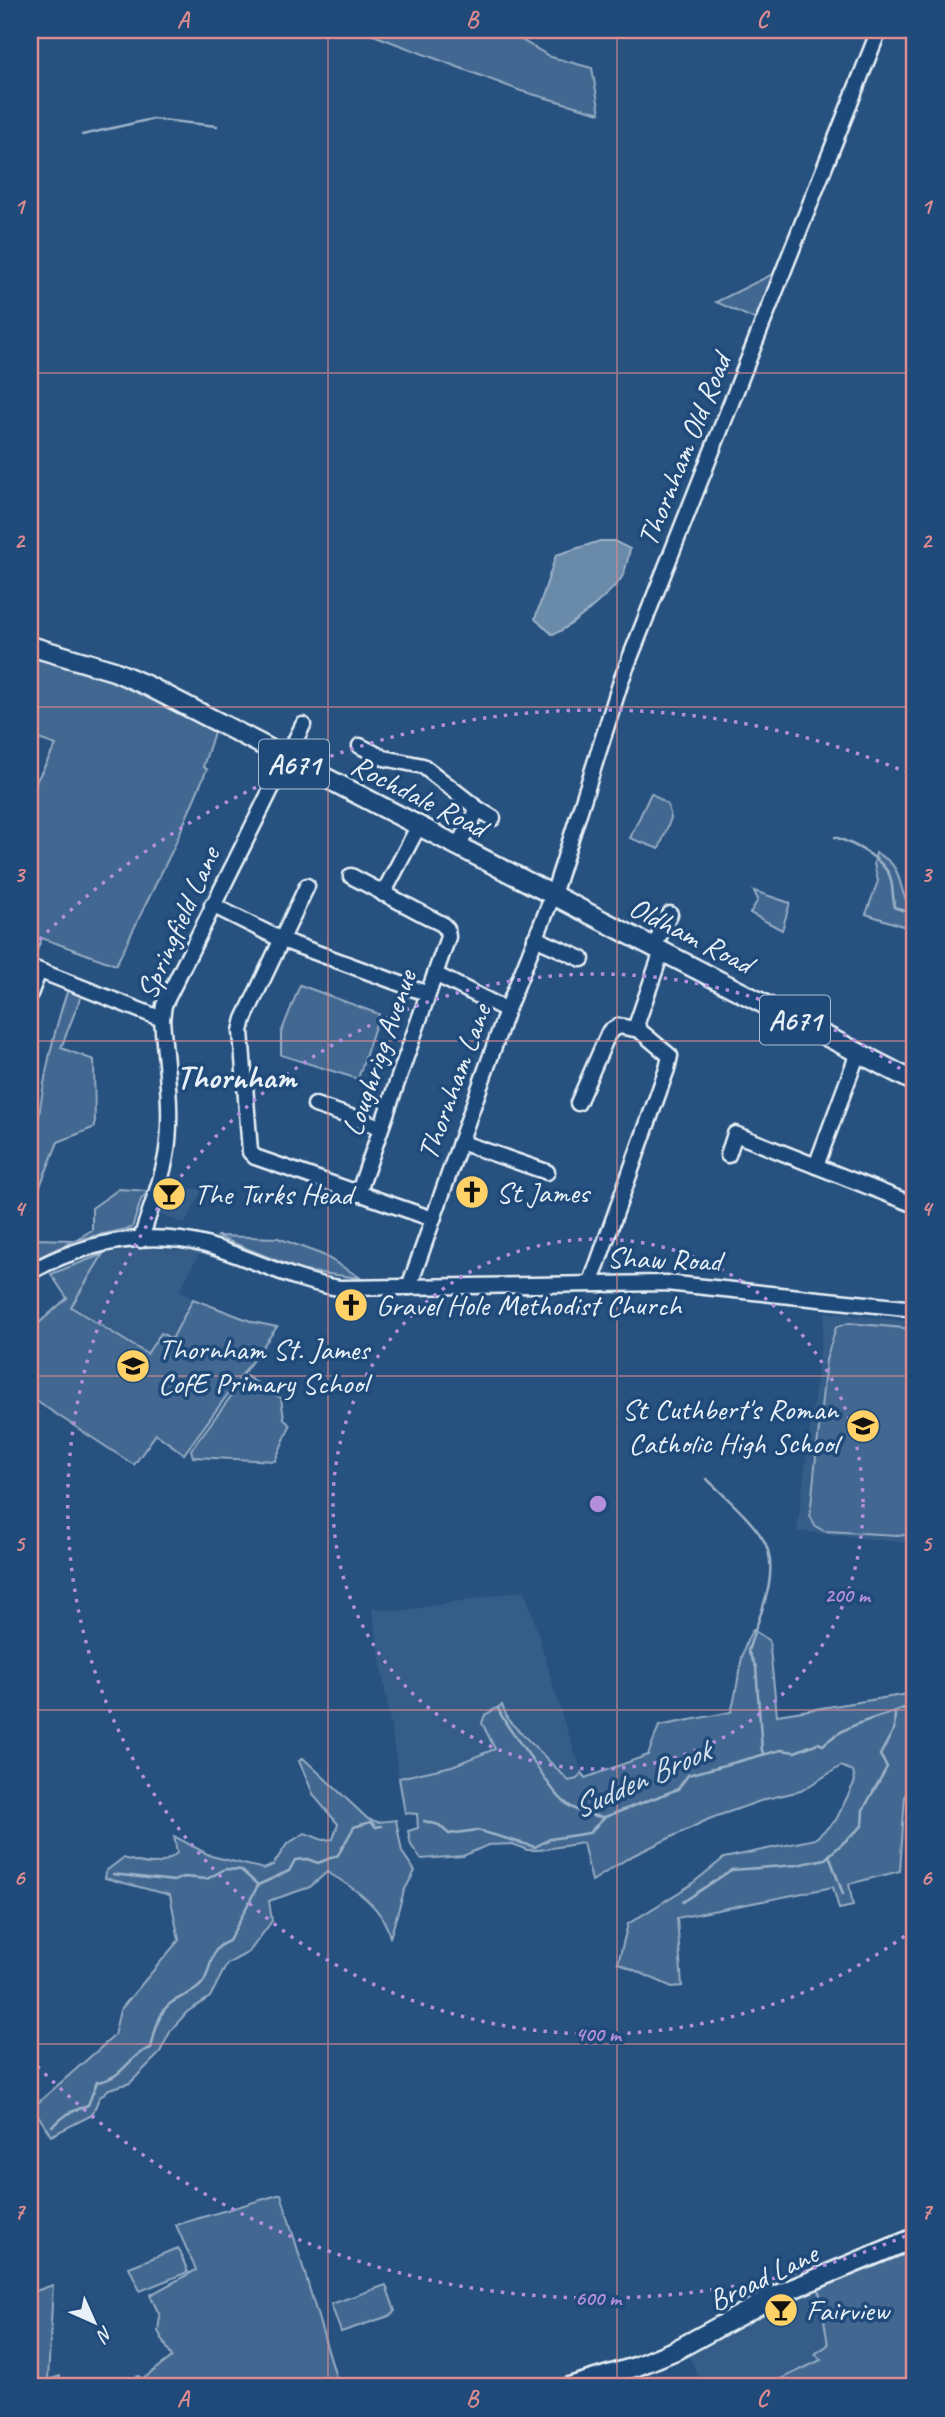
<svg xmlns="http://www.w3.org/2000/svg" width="945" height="2417" font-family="Caveat,sans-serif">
  <rect width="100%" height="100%" fill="#27517f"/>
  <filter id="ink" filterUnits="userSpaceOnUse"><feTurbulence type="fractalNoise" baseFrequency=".0143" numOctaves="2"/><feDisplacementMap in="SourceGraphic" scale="14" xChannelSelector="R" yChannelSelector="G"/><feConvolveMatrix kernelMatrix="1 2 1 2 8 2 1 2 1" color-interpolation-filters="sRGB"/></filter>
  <g filter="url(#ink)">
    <g fill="#355d88">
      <polygon points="168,1181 187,1189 203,1189 185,1224 158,1213 156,1209"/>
      <polygon points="146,1248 200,1252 180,1290 193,1299 172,1339 184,1454 30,1331 67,1298 51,1274 103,1254"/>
      <polygon points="825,1312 915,1322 915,1544 797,1531"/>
      <polygon points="525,1590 565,1725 582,1772 577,1779 569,1781 508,1720 496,1749 452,1766 399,1778 372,1608 401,1611"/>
      <polygon points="819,2289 828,2345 821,2360 764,2387 704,2387 687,2353 792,2294 804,2296"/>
    </g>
    <g fill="#436891" stroke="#96acc4" stroke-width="2">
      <polygon points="360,30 504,30 551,57 592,68 600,113 521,91"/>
      <polygon points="777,272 759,321 716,302"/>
      <polygon points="30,653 91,670 131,686 214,732 203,767 207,769 173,849 116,965 42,938 32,963 30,962 30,793 56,745 30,736"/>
      <polygon points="651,793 668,805 671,818 659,849 630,838"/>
      <path d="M 876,853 C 910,869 892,890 915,910 L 915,930 L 866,914 L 878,881 L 874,864 Z"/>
      <polygon points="754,891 790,903 782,930 750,913 758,900"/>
      <polygon points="300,985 379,1014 358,1079 281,1055 281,1033"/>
      <path d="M 69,986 L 83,991 L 61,1048 L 94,1060 L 95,1127 L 58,1142 L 31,1208 C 34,1132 44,1058 69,986 Z"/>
      <polygon points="119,1189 148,1191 141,1200 132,1228 75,1240 30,1262 33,1239 75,1240 92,1230 92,1208"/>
      <polygon points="216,1236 278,1238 323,1255 361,1278 303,1271"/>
      <polygon points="103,1254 71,1307 147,1354 161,1333 172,1339 193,1299 253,1322 277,1327 184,1454 156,1434 134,1465 30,1397 30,1331 67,1298 51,1274"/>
      <polygon points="849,1323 915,1329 915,1536 824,1531 815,1526 810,1515 826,1360 836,1327"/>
      <polygon points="246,1376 281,1398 284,1418 290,1426 275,1461 193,1457 191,1450"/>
      <path d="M 753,1630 L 769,1640 L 777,1715 L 915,1693 L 915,1774 L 905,1796 L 900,1871 L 849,1884 L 853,1906 L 839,1909 L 833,1887 L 677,1918 L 682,1986 L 672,1987 L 618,1963 L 628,1924 L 689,1886 L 724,1858 L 815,1839 L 836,1820 L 855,1781 L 853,1771 L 841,1766 L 801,1791 L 766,1799 L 709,1819 L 630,1857 L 592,1881 L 583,1843 L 539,1850 L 527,1850 L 513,1844 L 488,1845 L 463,1856 L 421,1859 L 411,1845 L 408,1831 L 418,1828 L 417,1814 L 405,1813 L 399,1778 L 452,1766 L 495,1749 L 482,1723 L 485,1715 L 502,1705 L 508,1720 L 569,1781 L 577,1779 L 582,1772 L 585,1778 L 648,1755 L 659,1726 L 731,1712 C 739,1688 739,1648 753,1630 Z"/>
      <path d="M 303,1758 L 368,1819 L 378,1822 L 396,1820 L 402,1852 L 415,1871 L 404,1891 L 390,1938 C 384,1907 353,1887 327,1872 L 310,1887 L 269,1901 L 272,1921 L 249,1952 L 227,1964 L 210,1997 L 187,2012 L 171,2030 L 159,2054 L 130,2083 L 109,2089 L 99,2098 L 92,2115 L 51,2136 L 33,2107 L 114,2036 L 120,2010 L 179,1940 L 170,1895 L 105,1878 L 106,1871 L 123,1858 C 147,1864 157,1870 177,1853 L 174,1836 L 211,1856 L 264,1869 L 273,1865 L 287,1844 L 305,1833 L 323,1840 L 333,1839 L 338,1824 L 314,1796 L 299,1761 Z"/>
      <polygon points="281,2194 339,2387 117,2387 138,2376 143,2379 172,2357 158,2331 160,2316 150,2295 196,2270 176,2225"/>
      <polygon points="178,2248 188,2272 140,2291 129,2267"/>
      <polygon points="915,2250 915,2387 764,2387 821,2360 815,2354 828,2345 819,2289"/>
      <polygon points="53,2285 48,2380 60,2376 61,2383 56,2387 30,2387 30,2293"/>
      <polygon points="386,2285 395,2311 389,2316 341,2332 331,2304"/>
    </g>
    <path fill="#6b8aaa" stroke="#9db3c9" stroke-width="2" d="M 600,541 L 614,541 L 630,549 C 628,558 626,570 622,577 C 614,590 565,633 552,634 L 535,619 L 556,555 Z"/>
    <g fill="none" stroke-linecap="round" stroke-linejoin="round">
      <g stroke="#9db3c9" stroke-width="2.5">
        <polyline points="82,135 152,119 217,126"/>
        <path d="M 835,837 C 854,844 878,855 889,874 C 893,882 893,898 894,907 L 915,915"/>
        <path d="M 707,1479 C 724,1496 757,1524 766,1545 C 780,1578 757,1620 748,1651 L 756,1667 L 762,1751 L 765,1754"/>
        <path d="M 498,1708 C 505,1726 517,1738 528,1754 C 551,1785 561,1815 605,1817"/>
        <path d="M 424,1821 L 439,1825 L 449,1834 L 477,1830 L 535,1847 L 550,1839 L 589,1833 L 605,1817 L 678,1789 L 688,1775 L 781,1750 L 795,1752 L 818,1743 L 823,1745 C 850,1720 883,1718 915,1704"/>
        <polyline points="829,1855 843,1894"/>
        <polyline points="113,1874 174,1881 184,1877 207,1879 225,1869 241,1870 258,1885 289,1871 295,1860 307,1859 318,1863 338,1855 354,1827 371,1822 376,1827 381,1826"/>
        <polyline points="683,1902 731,1870 797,1865 825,1859 862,1826 863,1810 887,1767 880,1755 894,1729 895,1714"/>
        <path d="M 52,2126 L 69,2113 L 88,2105 L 97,2082 C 126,2078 128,2054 151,2048 C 155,2033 158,2012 171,2003 C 181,1996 197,1992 204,1981 C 213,1964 209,1948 229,1941 L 258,1885"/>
      </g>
      <g stroke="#e8f1f8" stroke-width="19">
        <g id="minor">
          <polyline points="360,746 384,758 423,766 478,809 458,847"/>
          <polyline points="478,809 493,818"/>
          <polyline points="351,876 442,924 447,929 448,937 358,1194"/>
          <polyline points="307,886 244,1019 241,1031 250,1152 255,1157 433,1219"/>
          <polyline points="383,894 418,827"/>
          <polyline points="212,905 282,940 428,994"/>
          <polyline points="535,938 582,959"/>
          <polyline points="654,947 670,914"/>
          <polyline points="30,967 162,1019"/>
          <polyline points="435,974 507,1010"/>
          <polyline points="30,994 39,971"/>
          <polyline points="578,1103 609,1032 619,1026 639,1030 637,1023 662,951"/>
          <polyline points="315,1105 381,1127"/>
          <polyline points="460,1142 547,1172"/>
          <polyline points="728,1155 735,1134 915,1205"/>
          <polyline points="816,1166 858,1053"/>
          <path d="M 141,1240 C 149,1210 163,1181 167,1150 C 173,1107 165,1062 162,1019 L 164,1005 L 303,725"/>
          <path d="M 30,1272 C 82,1243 147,1229 206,1245 C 252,1258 292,1281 339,1288 L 666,1283 L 915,1309"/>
          <polyline points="591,1282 667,1069 670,1056 639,1030"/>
          <polyline points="409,1287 507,1010 553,895 622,678 879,30"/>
        </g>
      </g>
      <g stroke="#e8f1f8" stroke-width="23">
        <g id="major">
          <polyline points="30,646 114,671 148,686 915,1082"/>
          <polyline points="569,2387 635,2367 676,2350 777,2295 915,2238"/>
        </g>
      </g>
      <use href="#minor" stroke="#1f4a7a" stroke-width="14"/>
      <use href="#major" stroke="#1f4a7a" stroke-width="18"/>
    </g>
  </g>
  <path fill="none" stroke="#df8c90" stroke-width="2" stroke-opacity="0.55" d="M 328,30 L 328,2387M 617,30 L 617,2387M 30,373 L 915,373M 30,707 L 915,707M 30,1041 L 915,1041M 30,1376 L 915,1376M 30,1710 L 915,1710M 30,2044 L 915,2044"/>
  <g fill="none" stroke="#b28edc" stroke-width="3.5" stroke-dasharray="3.5 7">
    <circle cx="598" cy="1504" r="265"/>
    <path d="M913 1930A530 530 0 1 1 913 1078"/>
    <path d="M915 2232A794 794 0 0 1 32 2061M32 947A794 794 0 0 1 915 776"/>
  </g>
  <defs>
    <g id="church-disc" transform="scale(1.75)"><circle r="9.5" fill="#ffd166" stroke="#1f4a7a"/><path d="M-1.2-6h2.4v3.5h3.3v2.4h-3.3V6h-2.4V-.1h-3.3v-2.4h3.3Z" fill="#111"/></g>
    <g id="bar-disc" transform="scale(1.75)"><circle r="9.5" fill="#ffd166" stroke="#1f4a7a"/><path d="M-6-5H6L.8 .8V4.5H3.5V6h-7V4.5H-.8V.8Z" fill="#111"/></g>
    <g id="school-disc" transform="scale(1.75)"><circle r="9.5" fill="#ffd166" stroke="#1f4a7a"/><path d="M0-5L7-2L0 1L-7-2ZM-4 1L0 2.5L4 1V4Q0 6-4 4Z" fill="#111"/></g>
  </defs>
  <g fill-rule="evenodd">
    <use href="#church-disc" x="472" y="1192"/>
    <use href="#bar-disc" x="169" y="1194"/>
    <use href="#church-disc" x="351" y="1305"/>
    <use href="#school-disc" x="133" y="1366"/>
    <use href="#school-disc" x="863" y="1426"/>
    <use href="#bar-disc" x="781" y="2310"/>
  </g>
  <g text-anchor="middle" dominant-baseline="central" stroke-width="7" stroke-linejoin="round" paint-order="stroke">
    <g fill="#1f4a7a" stroke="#acbfd2" stroke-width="2">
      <rect x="259" y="739.5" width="70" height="49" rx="5"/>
      <rect x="760" y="995.5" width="70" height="49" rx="5"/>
    </g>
    <g font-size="28" font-weight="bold" fill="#e8f1f8">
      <text x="294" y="764">A671</text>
      <text x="795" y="1020">A671</text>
    </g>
    <g font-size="30" fill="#e8f1f8" stroke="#1f4a7a">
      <text transform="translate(684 450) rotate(-68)">Thornham Old Road</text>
      <text transform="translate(419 796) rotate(27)">Rochdale Road</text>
      <text transform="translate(178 923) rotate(-66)">Springfield Lane</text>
      <text transform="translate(691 935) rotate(27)">Oldham Road</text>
      <text transform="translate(379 1053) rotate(-71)">Loughrigg Avenue</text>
      <text transform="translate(454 1082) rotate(-70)">Thornham Lane</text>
      <text transform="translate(664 1259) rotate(2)">Shaw Road</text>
      <text transform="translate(763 2277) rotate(-26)">Broad Lane</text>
    </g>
    <g font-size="30" fill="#e8f1f8" stroke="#1f4a7a" text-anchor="start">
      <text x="496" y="1192">St James</text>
      <text x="194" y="1194">The Turks Head</text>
      <text x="376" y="1305">Gravel Hole Methodist Church</text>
      <text x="158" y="1349">Thornham St. James<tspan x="158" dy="34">CofE Primary School</tspan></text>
      <text x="838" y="1409" text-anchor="end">St Cuthbert's Roman<tspan x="838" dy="34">Catholic High School</tspan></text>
      <text x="806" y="2310">Fairview</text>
    </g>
    <g font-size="32" font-style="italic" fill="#d5e2ec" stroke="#1f4a7a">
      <text transform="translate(641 1779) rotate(-24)">Sudden Brook</text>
    </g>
    <g font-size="33" font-weight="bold" fill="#e8f1f8" stroke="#1f4a7a">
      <text x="236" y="1077">Thornham</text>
    </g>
  </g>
  <circle cx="598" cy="1504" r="10" fill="#b28edc" stroke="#1f4a7a" stroke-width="3.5"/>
  <g font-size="21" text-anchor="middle" font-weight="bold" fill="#b28edc" stroke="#1f4a7a" stroke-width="7" stroke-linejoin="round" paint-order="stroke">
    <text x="847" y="1602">200 m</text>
    <text x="598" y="2041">400 m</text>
    <text x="598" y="2305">600 m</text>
  </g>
  <rect width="945" height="2417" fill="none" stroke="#1f4a7a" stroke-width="77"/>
  <g transform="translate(94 2322) rotate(135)" stroke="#1f4a7a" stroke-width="5" paint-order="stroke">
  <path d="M0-5L12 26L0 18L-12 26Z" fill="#e8f1f8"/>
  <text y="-10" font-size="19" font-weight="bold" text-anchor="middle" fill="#e8f1f8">N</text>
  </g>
  <rect x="38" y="38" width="868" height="2340" fill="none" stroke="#df8c90" stroke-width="2.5"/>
  <g font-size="23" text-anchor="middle" font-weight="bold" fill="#df8c90">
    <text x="183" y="27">A</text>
    <text x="472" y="27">B</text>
    <text x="762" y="27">C</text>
    <text x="19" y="214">1</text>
    <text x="926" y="214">1</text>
    <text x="19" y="548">2</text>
    <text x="926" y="548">2</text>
    <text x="19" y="882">3</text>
    <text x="926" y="882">3</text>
    <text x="19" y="1216">4</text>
    <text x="926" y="1216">4</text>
    <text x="19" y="1551">5</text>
    <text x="926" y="1551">5</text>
    <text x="19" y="1885">6</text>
    <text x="926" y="1885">6</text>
    <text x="19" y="2219">7</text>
    <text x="926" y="2219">7</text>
    <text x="183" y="2406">A</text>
    <text x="472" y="2406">B</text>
    <text x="762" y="2406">C</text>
  </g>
</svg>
